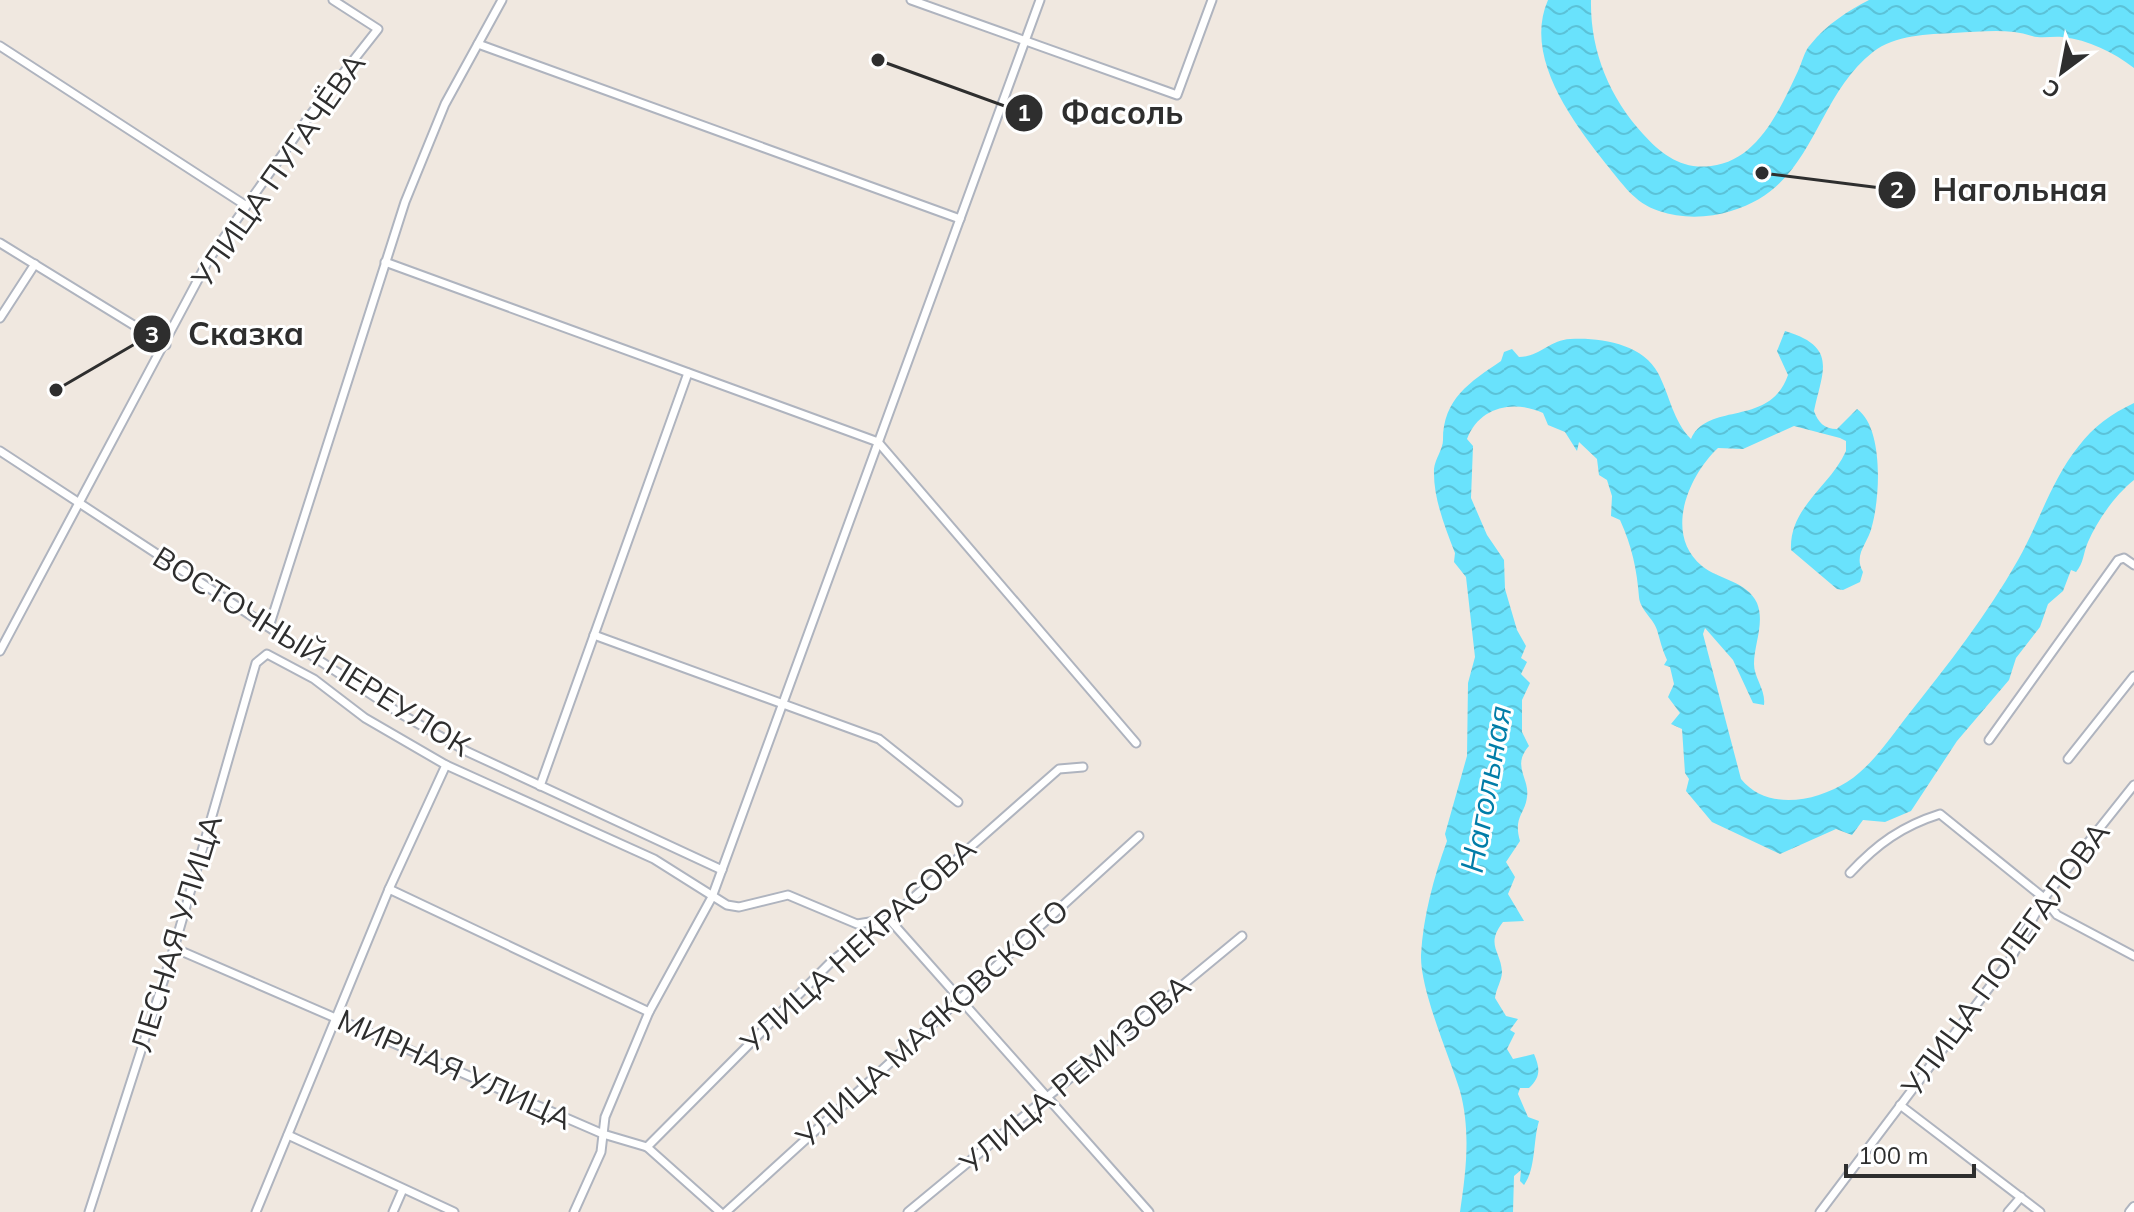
<svg xmlns="http://www.w3.org/2000/svg" width="2134" height="1212" font-family="Mulish,sans-serif">
  <defs>
    <pattern id="water-waves" width="16" height="10" patternUnits="userSpaceOnUse" patternTransform="scale(2)"><rect width="16" height="10" fill="#69e2fc"/><path d="M0 5q4-4 8 0t8 0" fill="none" stroke="#5bc2d8"/></pattern>
  </defs>
  <rect width="100%" height="100%" fill="#f0e8e0"/>
  <g fill="url(#water-waves)">
    <path d="M 1548,0 L 1591,0 C 1590,50 1609,97 1643,134 C 1661,154 1682,170 1711,166 C 1758,161 1780,109 1798,71 C 1802,63 1804,51 1811,44 C 1826,25 1849,10 1869,0 L 2134,0 L 2134,68 C 2113,52 2089,40 2062,37 C 2052,36 2042,39 2032,36 C 2007,28 1981,32 1954,33 C 1928,34 1895,35 1873,52 C 1813,99 1815,187 1731,211 C 1709,218 1682,219 1659,211 C 1634,203 1622,183 1606,164 C 1573,122 1523,57 1548,0 Z"/>
    <path d="M 1785,331 C 1839,347 1822,372 1814,411 C 1818,422 1824,429 1837,429 L 1857,409 C 1884,428 1880,497 1872,526 C 1868,544 1853,554 1863,572 L 1860,582 L 1843,590 L 1837,589 L 1791,550 C 1789,507 1830,487 1846,451 L 1846,441 L 1840,438 L 1794,426 L 1743,449 L 1718,448 C 1689,475 1663,534 1702,566 C 1719,580 1747,581 1757,603 C 1765,623 1754,644 1754,664 C 1754,678 1766,690 1764,705 L 1753,703 L 1733,660 L 1705,628 L 1703,634 L 1741,779 C 1767,811 1815,802 1847,782 C 1872,766 1890,738 1908,715 C 1947,666 1987,615 2018,560 C 2039,523 2051,481 2078,447 C 2094,426 2111,414 2134,403 L 2134,480 C 2115,495 2097,521 2088,542 C 2083,553 2084,563 2076,572 L 2071,570 L 2063,591 L 2048,604 L 2040,627 L 2016,658 L 2009,680 L 1957,741 L 1911,811 L 1885,822 L 1863,820 L 1852,835 L 1836,829 L 1780,854 L 1712,822 L 1686,791 L 1689,779 L 1685,773 L 1682,729 L 1671,724 L 1680,713 L 1668,697 L 1674,684 L 1670,667 L 1664,665 L 1667,660 C 1661,646 1661,643 1657,630 C 1654,619 1640,610 1639,597 C 1637,570 1632,546 1620,520 L 1611,516 L 1612,496 L 1607,480 L 1599,475 L 1597,459 L 1579,442 L 1577,451 L 1565,432 L 1548,425 L 1543,413 C 1513,399 1479,407 1467,439 L 1473,446 L 1471,498 L 1487,535 L 1504,560 L 1505,589 L 1517,630 L 1526,646 L 1521,658 L 1527,662 L 1521,674 L 1530,683 L 1522,700 L 1522,732 L 1529,746 C 1511,766 1530,778 1527,797 C 1525,814 1513,817 1520,841 L 1506,862 L 1515,877 L 1508,894 L 1524,921 L 1503,922 C 1485,945 1501,951 1502,972 C 1502,980 1496,989 1495,998 L 1506,1016 L 1518,1019 L 1510,1030 L 1515,1033 L 1507,1049 L 1513,1059 L 1534,1054 C 1540,1068 1541,1077 1529,1088 L 1520,1088 L 1518,1094 L 1528,1117 L 1539,1121 C 1533,1140 1536,1169 1524,1185 L 1520,1181 L 1521,1170 L 1514,1176 L 1513,1212 L 1460,1212 C 1466,1172 1471,1131 1460,1091 C 1449,1055 1420,990 1421,955 C 1423,917 1434,876 1447,841 L 1445,834 L 1467,756 L 1468,683 L 1475,657 L 1466,577 L 1454,562 L 1455,553 C 1445,527 1433,498 1434,469 C 1435,459 1443,449 1443,440 C 1443,399 1470,382 1501,361 L 1504,352 L 1512,349 L 1519,357 C 1539,357 1550,340 1570,339 C 1600,337 1643,344 1658,373 C 1670,396 1673,421 1691,439 C 1708,401 1770,428 1788,375 L 1777,351 Z"/>
  </g>
  <g fill="none" stroke-linecap="round" stroke-linejoin="round">
    <g stroke="#afb4bf" stroke-width="11">
      <g id="minor">
        <polyline points="911,0 1177,95 1212,0"/>
        <polyline points="478,44 960,219"/>
        <polyline points="0,46 245,205"/>
        <polyline points="0,243 166,345"/>
        <polyline points="385,262 878,442 1136,743"/>
        <polyline points="0,318 35,264"/>
        <polyline points="0,451 401,714 468,752 722,870"/>
        <polyline points="269,627 405,202 445,104 502,0"/>
        <polyline points="594,635 879,739 958,802"/>
        <polyline points="0,651 209,259 311,114 378,29 333,0"/>
        <polyline points="1989,740 2118,560 2124,558 2134,565"/>
        <polyline points="2068,759 2134,676"/>
        <polyline points="540,786 688,373"/>
        <path d="M 1850,873 C 1877,844 1902,826 1940,814 L 2044,898 L 2057,915 L 2134,956"/>
        <polyline points="389,889 649,1012"/>
        <polyline points="174,948 603,1134 647,1147 720,1212"/>
        <polyline points="1900,1105 2040,1212"/>
        <polyline points="288,1135 454,1212"/>
        <polyline points="647,1147 833,960 889,919 1059,769 1083,767"/>
        <polyline points="89,1212 174,948 256,663 267,654 314,679 365,718 446,765 654,859 727,905 739,907 788,895 857,924 889,919 1149,1212"/>
        <polyline points="256,1212 389,889 446,765"/>
        <polyline points="393,1212 403,1189"/>
        <polyline points="574,1212 601,1152 605,1117 649,1012 712,897 1040,0"/>
        <polyline points="726,1212 1139,836"/>
        <polyline points="908,1212 1242,936"/>
        <polyline points="1820,1212 2010,960 2044,898 2134,785"/>
        <polyline points="2008,1212 2021,1197"/>
      </g>
    </g>
    <g stroke="#afb4bf" stroke-width="12">
      <polyline id="tertiary" points="2130,1212 2134,1207"/>
    </g>
    <use href="#minor" stroke="#fff" stroke-width="7"/>
    <use href="#tertiary" stroke="#fff" stroke-width="8"/>
  </g>
  <g text-anchor="middle" dominant-baseline="central" stroke-width="6" stroke-linejoin="round" paint-order="stroke">
    <g font-size="30" fill="#2e2e2e" stroke="#fff">
      <text transform="translate(278 170) rotate(-55)">УЛИЦА ПУГАЧЁВА</text>
      <text transform="translate(312 651) rotate(32)">ВОСТОЧНЫЙ ПЕРЕУЛОК</text>
      <text transform="translate(176 933) rotate(-73)">ЛЕСНАЯ УЛИЦА</text>
      <text transform="translate(858 945) rotate(-42)">УЛИЦА НЕКРАСОВА</text>
      <text transform="translate(2005 959) rotate(-54)">УЛИЦА ПОЛЕГАЛОВА</text>
      <text transform="translate(932 1023) rotate(-42)">УЛИЦА МАЯКОВСКОГО</text>
      <text transform="translate(455 1069) rotate(24)">МИРНАЯ УЛИЦА</text>
      <text transform="translate(1075 1074) rotate(-40)">УЛИЦА РЕМИЗОВА</text>
    </g>
    <g font-size="32" font-style="italic" fill="#017da8" stroke="#fff">
      <text transform="translate(1485 789) rotate(-80)">Нагольная</text>
    </g>
  </g>
  <path fill="none" stroke="#2e2e2e" stroke-width="3" d="M878 60L1024 113M1762 173L1897 190M56 390L152 334"/>
  <g fill="#2e2e2e" stroke="#fff" stroke-width="3">
    <circle cx="878" cy="60" r="8"/>
    <circle cx="1762" cy="173" r="8"/>
    <circle cx="56" cy="390" r="8"/>
    <circle cx="1024" cy="113" r="20"/>
    <circle cx="1897" cy="190" r="20"/>
    <circle cx="152" cy="334" r="20"/>
  </g>
  <g font-size="24" text-anchor="middle" font-weight="bold" fill="#fff">
    <text x="1024" y="121">1</text>
    <text x="1897" y="198">2</text>
    <text x="152" y="343">3</text>
  </g>
  <g font-size="32" text-anchor="middle" font-weight="bold" fill="#2e2e2e" stroke="#fff" stroke-width="6" stroke-linejoin="round" paint-order="stroke">
    <text x="1122" y="124">Фасоль</text>
    <text x="2020" y="201">Нагольная</text>
    <text x="246" y="345">Сказка</text>
  </g>
  <g transform="translate(2062 72) rotate(212)" stroke="#ffffff" stroke-width="6" paint-order="stroke">
  <path d="M0-6L14 30L0 20L-14 30Z" fill="#2e2e2e"/>
  <text y="-12" font-size="22" font-weight="bold" text-anchor="middle" fill="#2e2e2e">С</text>
  </g>
  <path d="M1846 1164v12h128v-12" fill="none" stroke="#2e2e2e" stroke-width="4"/>
  <text x="1858" y="1164" font-size="24" fill="#2e2e2e" stroke="#ffffff" stroke-width="6" paint-order="stroke">100 m</text>
</svg>
